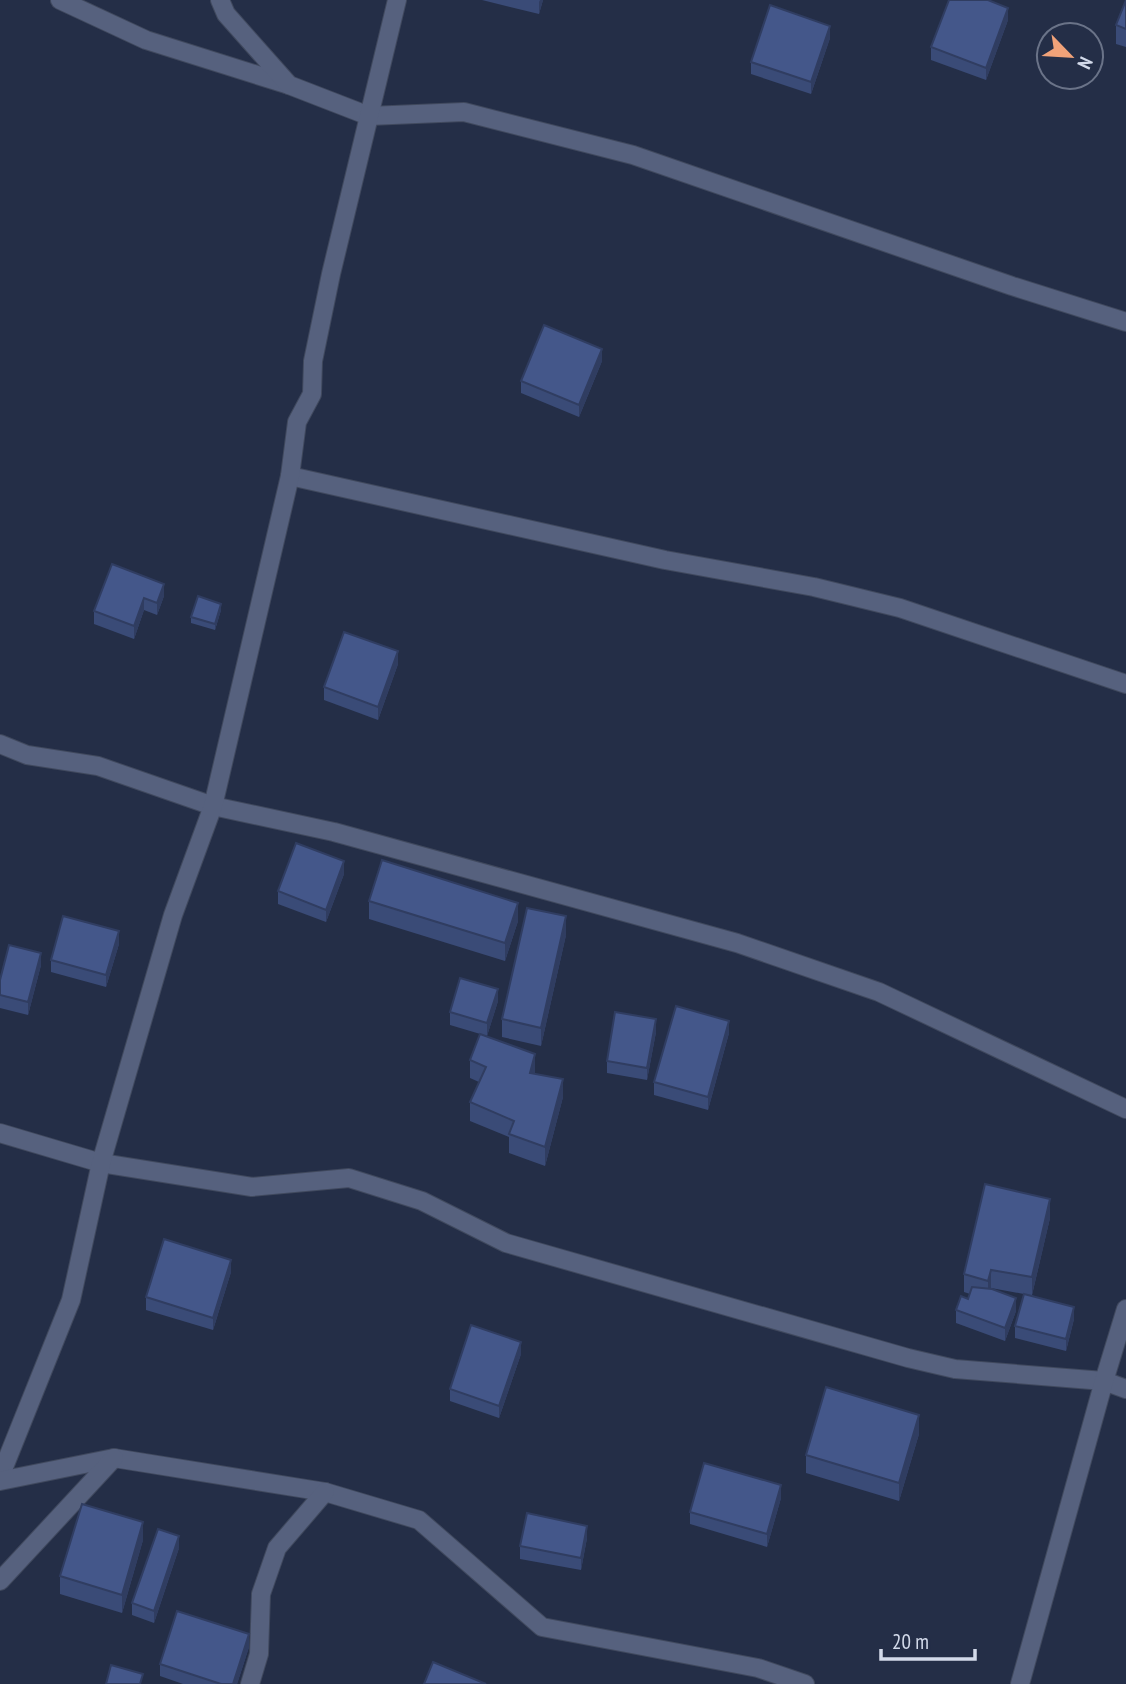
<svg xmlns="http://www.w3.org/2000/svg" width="1126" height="1684" font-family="'PT Sans Narrow',sans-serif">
  <rect width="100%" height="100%" fill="#242e47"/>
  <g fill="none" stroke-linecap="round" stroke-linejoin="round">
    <g stroke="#40495e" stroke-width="20">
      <g id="minor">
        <polyline points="60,0 146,40 289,85"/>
        <polyline points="220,0 226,14 289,85 369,116 464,112 633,155 1012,286 1126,322"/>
        <polyline points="290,476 665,560 814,587 900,608 1126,684"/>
        <polyline points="0,744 27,755 98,766 213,806 334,832 737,943 879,992 1126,1109"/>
        <polyline points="0,1133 101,1163 252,1187 349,1178 422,1201 506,1243 908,1358 955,1369 1104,1381 1126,1389"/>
        <polyline points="0,1477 71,1300 101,1163 173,915 213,806 290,476 297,422 312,394 313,361 331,274 397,0"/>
        <polyline points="0,1481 114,1458 325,1492 419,1520 542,1627 758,1668 805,1684"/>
        <polyline points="0,1581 114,1458"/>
        <polyline points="250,1684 259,1654 261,1594 277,1548 325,1492"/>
        <polyline points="1020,1684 1104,1381 1126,1309"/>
      </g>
    </g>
    <use href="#minor" stroke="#56617e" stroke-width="18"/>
  </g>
  <g fill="#3a4b77">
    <polygon points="482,0 543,0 539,14"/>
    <polygon points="1126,0 1126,47 1116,44 1116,25"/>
    <polygon points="1008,20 986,80 931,60 931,47"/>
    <polygon points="830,38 811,94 751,74 751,62"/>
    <polygon points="602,361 579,417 521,393 521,381"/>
    <polygon points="164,584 164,596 157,615 144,610 134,639 94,624 94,611"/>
    <polygon points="221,610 215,630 191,623 191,617"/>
    <polygon points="398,664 378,720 324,700 324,687"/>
    <polygon points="344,874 326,922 278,904 278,891"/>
    <polygon points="369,901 518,921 505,961 369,919"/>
    <polygon points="566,935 541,1046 502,1037 502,1019"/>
    <polygon points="119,944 106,987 51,972 51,960"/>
    <polygon points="41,965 28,1015 0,1008 0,980"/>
    <polygon points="498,1001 487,1036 450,1025 450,1012"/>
    <polygon points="656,1032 647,1080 607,1073 607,1061"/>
    <polygon points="729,1033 708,1110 654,1095 654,1082"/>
    <polygon points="470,1060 535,1072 534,1074 563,1097 545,1166 509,1153 509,1137 470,1121 470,1102 479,1082 470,1078"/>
    <polygon points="1050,1218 1032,1295 1074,1319 1066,1351 1015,1338 1015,1326 1024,1294 991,1288 991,1289 1016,1311 1005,1341 956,1323 956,1310 968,1299 970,1294 964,1292 964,1274"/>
    <polygon points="231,1272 213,1330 146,1310 146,1297"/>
    <polygon points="521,1354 499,1418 450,1401 450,1389"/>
    <polygon points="919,1434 899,1501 806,1473 806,1455"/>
    <polygon points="781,1498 767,1547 690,1524 690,1512"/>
    <polygon points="587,1538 581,1570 520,1559 520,1546"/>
    <polygon points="143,1540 122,1613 60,1594 60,1576"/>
    <polygon points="179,1548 154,1623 132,1615 132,1603"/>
    <polygon points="249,1647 237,1684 183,1684 160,1676 160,1664"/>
  </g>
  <g fill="#303d61">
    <polygon points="540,0 543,0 539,14 539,2"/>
    <polygon points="1008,8 1008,20 986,80 986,68"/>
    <polygon points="830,26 830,38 811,94 811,82"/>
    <polygon points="602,349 602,361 579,417 579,405"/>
    <polygon points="164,584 164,596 157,615 157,603"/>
    <polygon points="144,598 144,610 134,639 134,626"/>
    <polygon points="221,604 221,610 215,630 215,624"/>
    <polygon points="398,651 398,664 378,720 378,707"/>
    <polygon points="344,861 344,874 326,922 326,910"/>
    <polygon points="518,903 518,921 505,961 505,943"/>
    <polygon points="566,916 566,935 541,1046 541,1028"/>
    <polygon points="119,931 119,944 106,987 106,975"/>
    <polygon points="41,953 41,965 28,1015 28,1002"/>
    <polygon points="498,989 498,1001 487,1036 487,1023"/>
    <polygon points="656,1019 656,1032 647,1080 647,1068"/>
    <polygon points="729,1021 729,1033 708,1110 708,1097"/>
    <polygon points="535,1054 535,1072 530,1091 530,1073"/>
    <polygon points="563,1079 563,1097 545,1166 545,1147"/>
    <polygon points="1050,1199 1050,1218 1032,1295 1032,1277"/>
    <polygon points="231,1260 231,1272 213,1330 213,1318"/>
    <polygon points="991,1270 991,1288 988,1299 988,1281"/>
    <polygon points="1016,1298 1016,1311 1005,1341 1005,1328"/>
    <polygon points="1074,1307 1074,1319 1066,1351 1066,1339"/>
    <polygon points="521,1342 521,1354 499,1418 499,1406"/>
    <polygon points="919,1415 919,1434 899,1501 899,1483"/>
    <polygon points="781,1485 781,1498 767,1547 767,1534"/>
    <polygon points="143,1522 143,1540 122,1613 122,1595"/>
    <polygon points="587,1526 587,1538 581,1570 581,1558"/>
    <polygon points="179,1536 179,1548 154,1623 154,1611"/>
    <polygon points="249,1634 249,1647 237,1684 233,1684"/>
  </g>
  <g fill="#44578a" stroke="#303d61" stroke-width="2">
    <polygon points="949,0 988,0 1008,8 986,68 931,47"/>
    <polygon points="1126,0 1126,29 1116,25"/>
    <polygon points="770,5 830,26 811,82 751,62"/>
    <polygon points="544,325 602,349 579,405 521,381"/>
    <polygon points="112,564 164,584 157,603 144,598 134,626 94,611"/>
    <polygon points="198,596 221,604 215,624 191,617"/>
    <polygon points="344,632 398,651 378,707 324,687"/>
    <polygon points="296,843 344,861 326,910 278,891"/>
    <polygon points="382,860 518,903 505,943 369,901"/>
    <polygon points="527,908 566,916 541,1028 502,1019"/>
    <polygon points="63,916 119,931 106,975 51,960"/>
    <polygon points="9,945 41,953 28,1002 0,995 0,980"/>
    <polygon points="460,978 498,989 487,1023 450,1012"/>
    <polygon points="676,1006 729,1021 708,1097 654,1082"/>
    <polygon points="615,1012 656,1019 647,1068 607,1061"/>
    <polygon points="480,1034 535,1054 530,1073 563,1079 545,1147 509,1134 514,1121 470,1102 486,1067 470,1060"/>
    <polygon points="985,1184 1050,1199 1032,1277 991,1270 988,1281 964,1274"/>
    <polygon points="164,1239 231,1260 213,1318 146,1297"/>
    <polygon points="972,1287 992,1289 1016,1298 1005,1328 956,1310 961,1296 968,1299"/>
    <polygon points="1024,1294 1074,1307 1066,1339 1015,1326"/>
    <polygon points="471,1325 521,1342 499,1406 450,1389"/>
    <polygon points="826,1387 919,1415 899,1483 806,1455"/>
    <polygon points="704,1463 781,1485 767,1534 690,1512"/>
    <polygon points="82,1504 143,1522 122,1595 60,1576"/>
    <polygon points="527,1513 587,1526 581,1558 520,1546"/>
    <polygon points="158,1529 179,1536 154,1611 132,1603"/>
    <polygon points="177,1611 249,1634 233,1684 221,1684 160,1664"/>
    <polygon points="433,1662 486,1684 424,1684"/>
    <polygon points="111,1665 143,1674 140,1684 106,1684"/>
  </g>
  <g transform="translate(1070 56) rotate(115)"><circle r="33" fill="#242e47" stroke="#6a7388" stroke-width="2"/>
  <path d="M0-5L12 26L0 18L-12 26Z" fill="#f0a279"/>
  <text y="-10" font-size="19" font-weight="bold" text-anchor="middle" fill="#d3daea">N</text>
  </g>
  <path d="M881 1649v10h94v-10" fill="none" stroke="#d3daea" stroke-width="3.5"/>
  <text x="892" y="1649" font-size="21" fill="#d3daea" stroke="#242e47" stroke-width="5" paint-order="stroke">20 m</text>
</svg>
